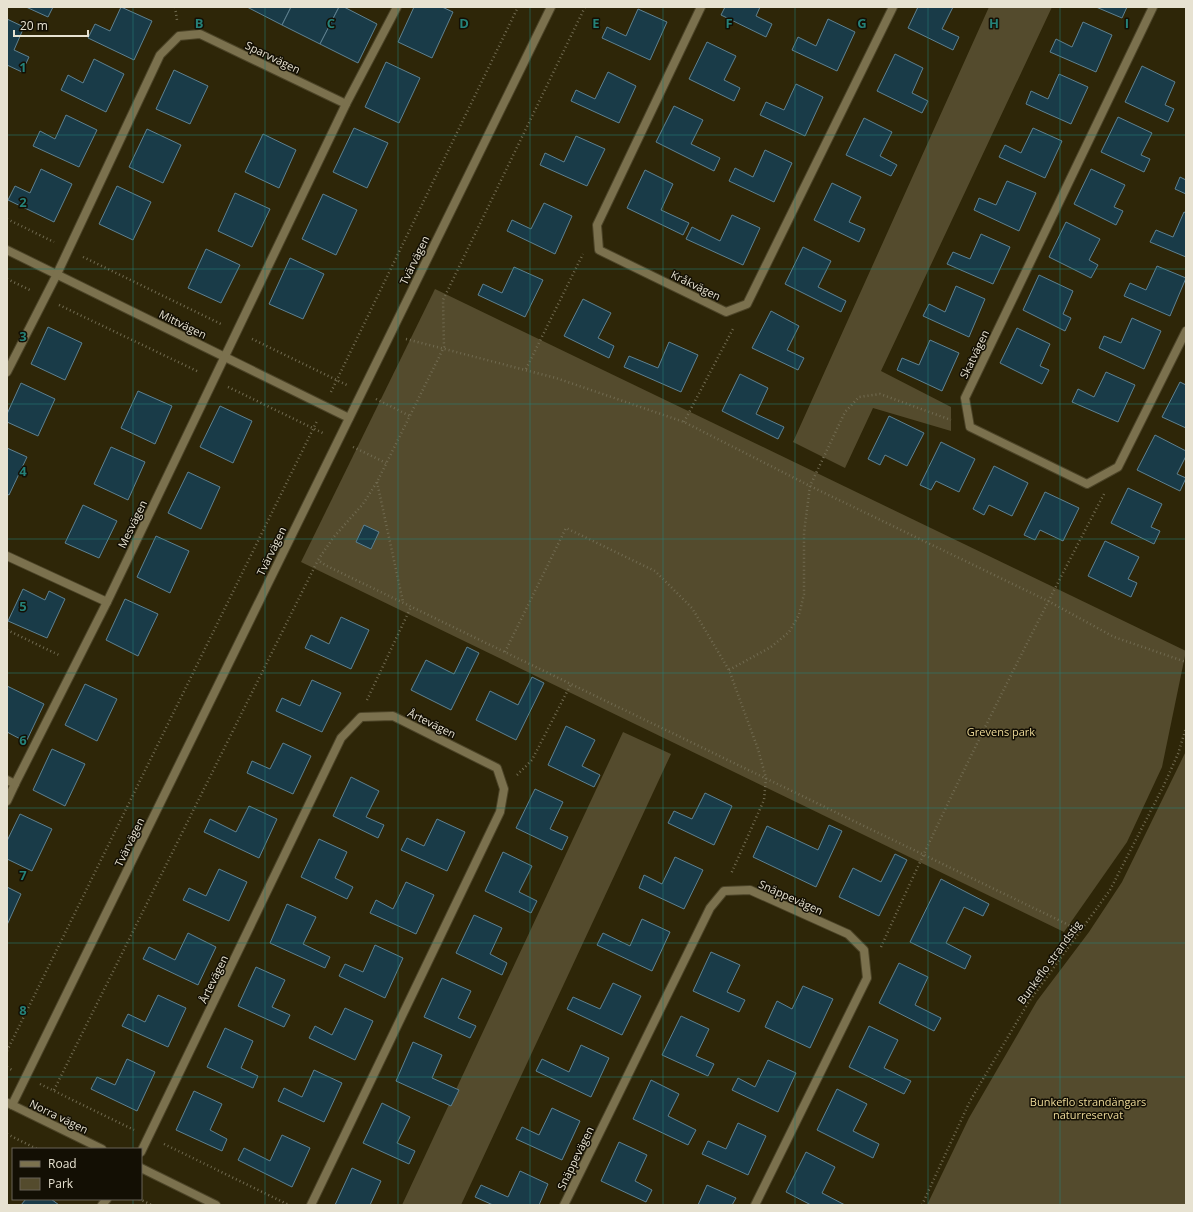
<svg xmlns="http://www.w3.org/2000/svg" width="1193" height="1212" font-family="'Open Sans',sans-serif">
  <rect width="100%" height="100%" fill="#2e2608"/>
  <g fill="#544b2d">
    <polygon points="989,7 1052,7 881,371 951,407 951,431 873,408 845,468 793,442"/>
    <polygon points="435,289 1186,651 1162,767 1127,842 1064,932 301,562"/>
    <polygon points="623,732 671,754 461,1205 402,1205"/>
    <polygon points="1186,751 1186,1205 927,1205 969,1118 1037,1001 1089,932 1122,882"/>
  </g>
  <g fill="#193b48" stroke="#5e8190">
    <polygon points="26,7 53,7 48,17"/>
    <polygon points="121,7 152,21 134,60 88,38 95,24 110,31"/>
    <polygon points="247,7 291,7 282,25"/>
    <polygon points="291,7 339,7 320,44 282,25"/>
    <polygon points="339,7 344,7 377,24 358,63 320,44"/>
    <polygon points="414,7 442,7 453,12 432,58 398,42"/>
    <polygon points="725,7 760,7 756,16 772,24 766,37 721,15"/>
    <polygon points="918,7 953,7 942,29 959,37 953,50 908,28"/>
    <polygon points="1096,7 1127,7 1122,18"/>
    <polygon points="638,9 667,22 650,60 602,38 607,27 626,36"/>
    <polygon points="7,19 24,27 14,50 29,57 22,72 7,65"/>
    <polygon points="828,19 855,32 837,71 792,50 798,37 816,46"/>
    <polygon points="1083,22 1112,35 1096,72 1050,52 1056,39 1072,47"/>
    <polygon points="707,42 736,56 724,80 740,88 734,101 689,79"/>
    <polygon points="895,54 923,68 912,93 928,101 922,113 877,91"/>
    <polygon points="94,59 124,74 106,112 61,90 68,75 83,83"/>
    <polygon points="386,62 420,78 399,123 365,107"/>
    <polygon points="1142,66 1175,82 1165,105 1174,109 1168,122 1125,102"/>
    <polygon points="174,70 208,86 190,124 156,109"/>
    <polygon points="608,72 636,86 619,123 571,101 576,90 595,99"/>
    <polygon points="1059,74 1088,87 1071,124 1026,104 1031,91 1048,99"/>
    <polygon points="796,84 823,97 805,136 760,115 766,102 784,110"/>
    <polygon points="674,106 703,120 691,144 720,158 714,171 656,142"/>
    <polygon points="66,115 97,130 79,167 33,146 40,131 55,139"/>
    <polygon points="1118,117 1152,133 1141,155 1150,159 1144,172 1101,152"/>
    <polygon points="864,118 892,132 880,156 897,165 891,176 846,155"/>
    <polygon points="354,128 388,143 367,188 333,172"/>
    <polygon points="1033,128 1062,141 1045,178 999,157 1005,145 1021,153"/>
    <polygon points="147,129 181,145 163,183 129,167"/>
    <polygon points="263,134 296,150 279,188 245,172"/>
    <polygon points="576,136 605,149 587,186 540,165 545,153 564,162"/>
    <polygon points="765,150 792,163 774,202 729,181 735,168 753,177"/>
    <polygon points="41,169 72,184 54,222 8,200 15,186 30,193"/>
    <polygon points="1091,169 1125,185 1114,207 1123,211 1116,225 1074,204"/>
    <polygon points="645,170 673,184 661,210 689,223 683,235 627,208"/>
    <polygon points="1180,177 1186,180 1186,194 1175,189"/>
    <polygon points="1007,181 1036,193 1019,231 974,210 979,198 996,205"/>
    <polygon points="832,183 861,197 849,222 865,229 859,242 814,220"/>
    <polygon points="117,186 151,202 133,240 99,224"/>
    <polygon points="235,193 270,209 252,247 218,231"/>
    <polygon points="323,194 357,210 336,255 302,239"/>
    <polygon points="544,203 572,216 555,254 507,231 512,220 531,229"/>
    <polygon points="1184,212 1186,213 1186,257 1150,242 1156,230 1173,237"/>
    <polygon points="732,215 760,228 743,265 686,239 692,227 720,241"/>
    <polygon points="1066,222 1100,239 1089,260 1098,265 1091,278 1049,257"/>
    <polygon points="981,234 1010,247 993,284 947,264 953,252 970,259"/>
    <polygon points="803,247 831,261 818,287 846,301 841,312 785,284"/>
    <polygon points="206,249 240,265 221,303 188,288"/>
    <polygon points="290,258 324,274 303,319 269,304"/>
    <polygon points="1157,266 1186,278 1170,316 1124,296 1130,283 1146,290"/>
    <polygon points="514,267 543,280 525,317 478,295 483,284 502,293"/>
    <polygon points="1039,275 1073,291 1063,314 1071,318 1065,331 1023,310"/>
    <polygon points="956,286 985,299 969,337 923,316 929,304 945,312"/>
    <polygon points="583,299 611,313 598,338 614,346 609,358 564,336"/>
    <polygon points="771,311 799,326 787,350 804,358 798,370 752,348"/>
    <polygon points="1132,318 1161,331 1144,369 1099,348 1104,336 1121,343"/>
    <polygon points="48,327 82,343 65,380 31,364"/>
    <polygon points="1017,328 1050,344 1040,366 1049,370 1042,384 1000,363"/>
    <polygon points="930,340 959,353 942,391 897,370 902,358 919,365"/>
    <polygon points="669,342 698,355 681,392 624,367 629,356 658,368"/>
    <polygon points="1106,372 1135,385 1118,422 1072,402 1078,389 1094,397"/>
    <polygon points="740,374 768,388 756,414 784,427 778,439 722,411"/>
    <polygon points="1180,382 1186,385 1186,428 1162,417"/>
    <polygon points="21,383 55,399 38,436 7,422 7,414"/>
    <polygon points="138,391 172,406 155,444 121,428"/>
    <polygon points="220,406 252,421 233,463 200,447"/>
    <polygon points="889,416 924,433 907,466 885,455 880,465 868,459"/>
    <polygon points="1155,435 1186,451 1186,456 1177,474 1186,478 1180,491 1137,470"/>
    <polygon points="941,442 975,459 959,492 936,481 931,490 920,485"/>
    <polygon points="111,447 145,462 128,500 94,484"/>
    <polygon points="7,448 27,457 9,495 7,494"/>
    <polygon points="994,466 1028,483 1012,516 989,505 984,515 973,509"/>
    <polygon points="188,472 220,487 201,529 168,513"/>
    <polygon points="1128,488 1162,504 1151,527 1160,531 1154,544 1111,523"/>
    <polygon points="1045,492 1079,508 1063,541 1040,530 1035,540 1024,535"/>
    <polygon points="83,505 117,521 99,558 65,543"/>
    <polygon points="364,525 379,532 371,549 356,542"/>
    <polygon points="156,536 189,551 170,593 137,577"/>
    <polygon points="1105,541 1139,557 1128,579 1137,583 1131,597 1088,576"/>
    <polygon points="23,589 45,600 49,591 65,599 47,638 8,621"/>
    <polygon points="125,599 158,614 138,656 106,640"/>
    <polygon points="341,617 369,630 351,669 305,648 311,635 329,644"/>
    <polygon points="467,647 479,653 451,710 411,690 426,660 454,674"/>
    <polygon points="532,677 544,683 516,740 476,720 490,691 518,705"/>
    <polygon points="312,680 341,693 322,732 276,711 282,698 300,706"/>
    <polygon points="85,684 117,699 97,741 65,725"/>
    <polygon points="7,686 44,704 26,742 7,732"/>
    <polygon points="566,726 595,740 582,766 600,775 594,787 548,765"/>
    <polygon points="283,743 311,756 293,794 247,773 252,761 270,769"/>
    <polygon points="52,749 85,764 65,806 33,790"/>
    <polygon points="351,777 379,791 366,817 384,825 378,838 333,816"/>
    <polygon points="535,789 563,802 550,829 568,837 562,850 516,828"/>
    <polygon points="705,793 732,806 714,845 668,823 674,811 692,819"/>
    <polygon points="249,806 277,819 259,858 204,832 210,819 236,832"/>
    <polygon points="20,814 52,829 32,871 7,859 7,841"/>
    <polygon points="437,819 465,832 447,871 401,850 407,838 424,846"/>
    <polygon points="829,825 842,831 816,887 753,857 767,826 818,850"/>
    <polygon points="319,839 347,852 335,878 353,887 347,899 301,877"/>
    <polygon points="503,852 532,866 519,892 537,901 531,913 485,891"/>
    <polygon points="895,854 907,860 879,916 839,897 853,868 881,882"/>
    <polygon points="675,857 703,870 684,909 639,888 644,875 662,884"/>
    <polygon points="219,869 247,882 229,921 183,900 189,888 206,896"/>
    <polygon points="941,879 989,904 983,916 964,907 946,943 971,956 965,969 910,942"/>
    <polygon points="406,882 434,895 416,934 370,913 376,900 393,909"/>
    <polygon points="7,887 21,894 7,925"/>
    <polygon points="287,904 316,917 303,944 330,957 325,968 270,943"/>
    <polygon points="474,915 502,928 490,954 507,963 502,975 456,953"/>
    <polygon points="642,919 670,932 652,971 597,945 603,933 630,946"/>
    <polygon points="188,933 216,947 198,985 143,959 149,947 175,960"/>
    <polygon points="375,945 403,958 385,998 339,976 345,964 363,972"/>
    <polygon points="711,952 740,965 727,992 745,1000 739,1012 693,991"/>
    <polygon points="899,963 928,977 915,1005 941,1018 934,1031 879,1003"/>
    <polygon points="256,967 285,980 272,1007 290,1015 284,1027 238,1006"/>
    <polygon points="442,978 471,991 458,1018 476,1026 470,1038 424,1017"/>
    <polygon points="613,983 641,996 622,1035 567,1009 573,997 600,1009"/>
    <polygon points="803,986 833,999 810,1048 765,1027 777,1001 792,1009"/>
    <polygon points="158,995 186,1008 168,1047 122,1026 128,1014 145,1022"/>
    <polygon points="345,1008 373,1021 355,1060 309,1038 315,1026 332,1035"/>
    <polygon points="681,1016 709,1029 696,1056 714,1064 708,1076 662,1055"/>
    <polygon points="869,1026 898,1040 884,1068 911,1081 904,1094 849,1067"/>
    <polygon points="225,1028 253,1041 241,1068 258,1076 253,1088 207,1067"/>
    <polygon points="413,1042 442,1055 432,1078 459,1090 451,1106 396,1081"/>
    <polygon points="581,1045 609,1058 591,1097 536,1071 542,1059 569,1072"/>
    <polygon points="127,1059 155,1072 137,1111 91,1089 97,1077 115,1085"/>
    <polygon points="768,1060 796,1073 778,1112 732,1090 738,1078 755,1087"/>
    <polygon points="314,1070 342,1083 324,1122 278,1101 284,1088 302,1097"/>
    <polygon points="651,1080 679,1094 668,1116 696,1130 688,1145 633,1119"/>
    <polygon points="837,1089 867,1104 853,1131 879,1144 873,1158 817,1130"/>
    <polygon points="194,1091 222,1104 210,1130 227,1139 222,1151 176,1130"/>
    <polygon points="382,1103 410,1117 397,1143 415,1151 409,1164 363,1143"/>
    <polygon points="552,1108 580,1121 562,1160 516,1139 522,1127 539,1135"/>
    <polygon points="738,1123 766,1136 748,1175 702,1154 708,1141 726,1149"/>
    <polygon points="282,1135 310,1148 292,1187 238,1160 244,1148 270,1161"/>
    <polygon points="619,1142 647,1155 635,1181 652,1190 646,1202 601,1181"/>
    <polygon points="806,1152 835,1167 822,1193 845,1205 811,1205 786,1192"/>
    <polygon points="352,1168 381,1181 370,1205 335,1205"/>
    <polygon points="520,1171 548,1184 539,1205 493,1205 475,1197 481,1185 508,1197"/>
    <polygon points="707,1185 736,1198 732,1205 698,1205"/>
    <polygon points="26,1199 51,1199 59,1205 21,1205"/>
  </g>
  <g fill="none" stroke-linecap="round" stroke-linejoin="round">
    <g stroke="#4c4428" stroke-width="10">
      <g id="minor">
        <polyline points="701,7 597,225 599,250 726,312 747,304 893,7"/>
        <polyline points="1153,7 965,398 970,427 1087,484 1118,467 1186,331"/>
        <polyline points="346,104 397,7"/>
        <polyline points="7,250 349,418"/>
        <polyline points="7,372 57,274 160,55 179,36 200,34 346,104 107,602 7,556"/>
        <polyline points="7,780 15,784 7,801"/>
        <polyline points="15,784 107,602"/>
        <polyline points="8,1103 102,1149"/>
        <polyline points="12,1105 551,7"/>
        <polyline points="141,1152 341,738 361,717 393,716 497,768 504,789 500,812 311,1205"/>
        <polyline points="141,1168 216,1205"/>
        <polyline points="102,1205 107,1199"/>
        <polyline points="564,1205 710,908 724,891 750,890 848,934 864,950 867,978 755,1205"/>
      </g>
    </g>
    <g stroke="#716b51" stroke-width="2.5" stroke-dasharray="1 3" stroke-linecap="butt">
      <polyline points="175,7 177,20"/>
      <polyline points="585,7 443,300 444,347 377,482 363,504 333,538 318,560 325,565 1081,931"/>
      <polyline points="7,219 54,242"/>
      <polyline points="83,257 223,325"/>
      <polyline points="7,279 30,290"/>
      <polyline points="59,305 199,372"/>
      <polyline points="252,339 347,385"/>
      <polyline points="406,339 556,378 684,422 810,486 1048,601 1114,637 1186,662"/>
      <polyline points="526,369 583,254"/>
      <polyline points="228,387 323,433"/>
      <polyline points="331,392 518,7"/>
      <polyline points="376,399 410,416"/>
      <polyline points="684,422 734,327"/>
      <polyline points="353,447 386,463"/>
      <polyline points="377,482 403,602"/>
      <polyline points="7,630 61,656"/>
      <polyline points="505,652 566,528 655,571 692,608 729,670 758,749 766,778 764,800 731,874"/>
      <polyline points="729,670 771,647 789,632 799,615 804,594 804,533 810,486 845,412 859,397 880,394 951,420"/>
      <polyline points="367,700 411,607"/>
      <polyline points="517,775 532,760 571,684"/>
      <path d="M 881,947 C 950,794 1026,643 1104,494"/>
      <polyline points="7,1051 317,421"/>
      <polyline points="7,1067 12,1070"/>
      <polyline points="40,1084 134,1130"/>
      <polyline points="54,1090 318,560"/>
      <polyline points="7,1134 37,1149"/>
      <polyline points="164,1144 289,1205"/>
      <polyline points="139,1199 152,1205"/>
      <polyline points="922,1205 970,1101 1028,1003 1110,890 1163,787 1178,754 1186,728"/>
    </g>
    <use href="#minor" stroke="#7b714e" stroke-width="8"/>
  </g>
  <path fill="none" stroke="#258178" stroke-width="1" stroke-opacity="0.55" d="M 133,7 L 133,1149M 265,7 L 265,1205M 398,7 L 398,1205M 530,7 L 530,1205M 663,7 L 663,1205M 795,7 L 795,1205M 928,7 L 928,1205M 1060,7 L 1060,1205M 7,135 L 1186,135M 7,269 L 1186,269M 7,404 L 1186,404M 7,539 L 1186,539M 7,673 L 1186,673M 7,808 L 1186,808M 7,943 L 1186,943M 7,1077 L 1186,1077M 133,1199 L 133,1205"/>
  <g text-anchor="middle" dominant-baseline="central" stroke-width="3" stroke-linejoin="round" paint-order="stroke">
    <g font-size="11" fill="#e7e2d1" stroke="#130f04">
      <text transform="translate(273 57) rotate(26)">Sparvvägen</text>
      <text transform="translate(414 260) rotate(-64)">Tvärvägen</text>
      <text transform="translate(696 285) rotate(26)">Kråkvägen</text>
      <text transform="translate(183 324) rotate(26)">Mittvägen</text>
      <text transform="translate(974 354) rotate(-64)">Skatvägen</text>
      <text transform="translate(132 524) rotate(-64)">Mesvägen</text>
      <text transform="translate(271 551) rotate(-64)">Tvärvägen</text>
      <text transform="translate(432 723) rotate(26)">Årtevägen</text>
      <text transform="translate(129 842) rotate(-64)">Tvärvägen</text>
      <text transform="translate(791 897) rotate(24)">Snäppevägen</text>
      <text transform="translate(1049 962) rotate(-54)">Bunkeflo strandstig</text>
      <text transform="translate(213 979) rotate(-64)">Årtevägen</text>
      <text transform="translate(59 1116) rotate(26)">Norra vägen</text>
      <text transform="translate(575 1158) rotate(-64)">Snäppevägen</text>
    </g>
    <g font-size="11" fill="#edda99" stroke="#130f04">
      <text x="1001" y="731">Grevens park</text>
      <text x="1088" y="1101">Bunkeflo strandängars<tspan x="1088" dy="13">naturreservat</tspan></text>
    </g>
  </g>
  <g font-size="13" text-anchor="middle" font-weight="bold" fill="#258178" stroke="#130f04" stroke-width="3" stroke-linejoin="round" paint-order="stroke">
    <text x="199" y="28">B</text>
    <text x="331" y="28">C</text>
    <text x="464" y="28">D</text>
    <text x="596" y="28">E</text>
    <text x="729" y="28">F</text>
    <text x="862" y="28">G</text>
    <text x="994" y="28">H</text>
    <text x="1127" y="28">I</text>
    <text x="23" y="72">1</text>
    <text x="23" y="207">2</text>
    <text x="23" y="341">3</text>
    <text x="23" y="476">4</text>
    <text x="23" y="611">5</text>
    <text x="23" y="745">6</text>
    <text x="23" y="880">7</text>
    <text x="23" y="1015">8</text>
  </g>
  <rect width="1193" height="1212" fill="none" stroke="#e7e2d1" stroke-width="16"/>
  <rect x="12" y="1148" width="130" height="52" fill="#130f04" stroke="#686356"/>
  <rect x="20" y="1161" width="20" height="6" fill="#7b714e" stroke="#686356"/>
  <text x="48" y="1168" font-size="12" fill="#e7e2d1">Road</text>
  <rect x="20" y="1178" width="20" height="12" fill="#544b2d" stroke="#686356"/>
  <text x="48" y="1188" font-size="12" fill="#e7e2d1">Park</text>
  <path d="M14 30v6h74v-6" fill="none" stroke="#e7e2d1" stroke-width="2"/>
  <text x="20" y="30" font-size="12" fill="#e7e2d1" stroke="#130f04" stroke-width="3" paint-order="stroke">20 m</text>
</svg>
